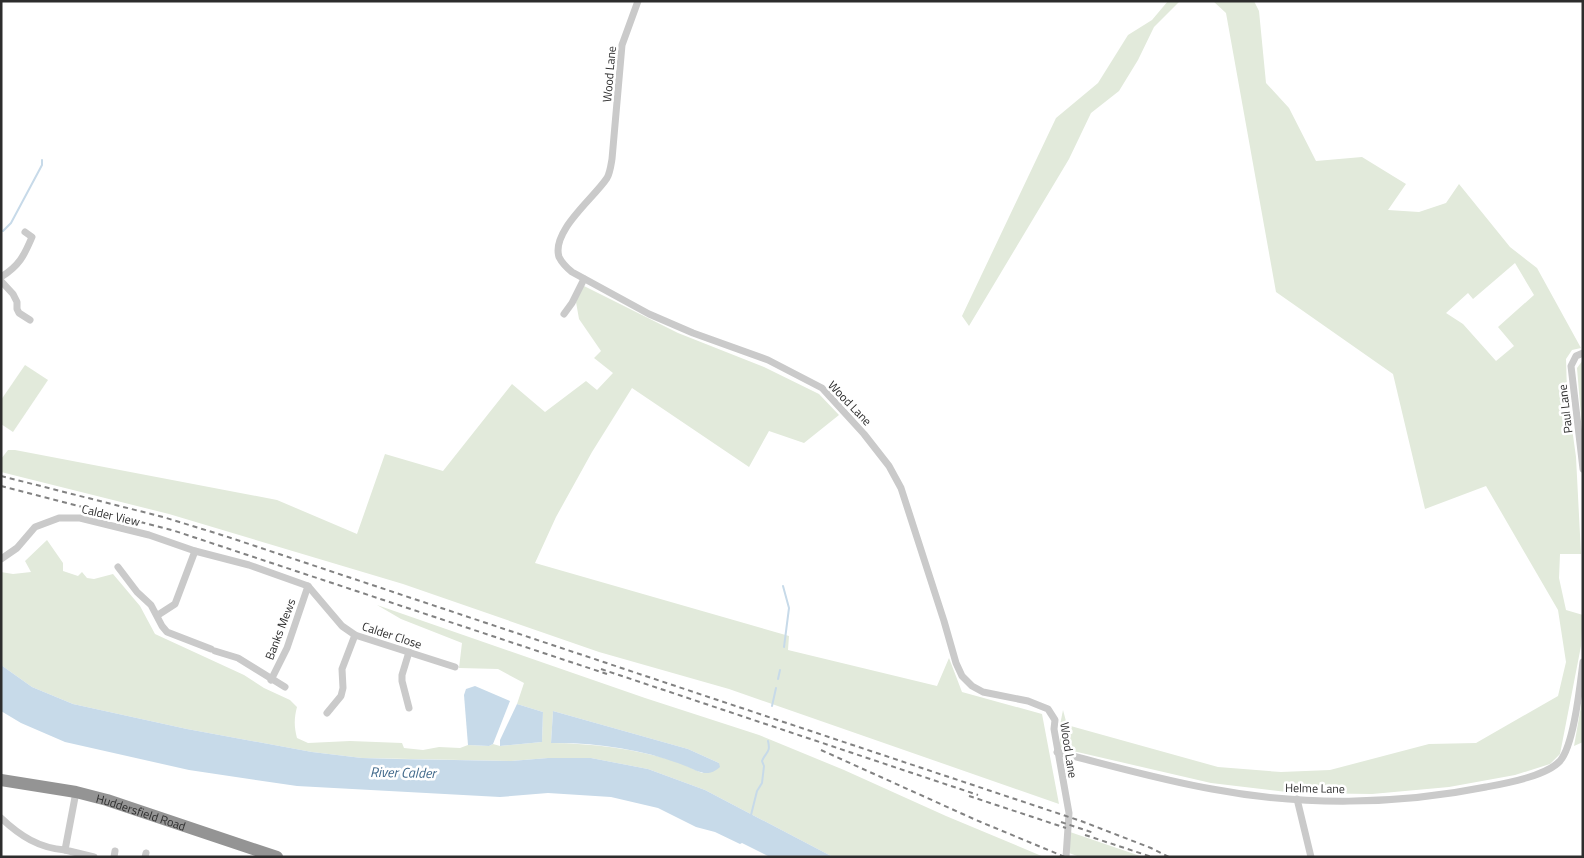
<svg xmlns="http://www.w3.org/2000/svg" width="1584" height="858" font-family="'Titillium Web',sans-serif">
  <rect width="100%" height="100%" fill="#fff"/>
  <g fill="#e2eadb" fill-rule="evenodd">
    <polygon points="1168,1 1180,1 1154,27 1138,60 1119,91 1091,113 1069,159 969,326 962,316 1056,118 1098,83 1128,35 1152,20"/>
    <path d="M 1213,1 L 1254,1 L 1259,11 L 1266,83 L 1289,108 L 1316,161 L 1362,157 L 1406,184 L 1388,210 L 1419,212 L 1446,203 L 1459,184 L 1510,247 L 1537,268 L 1581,348 L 1572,350 L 1566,359 L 1567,392 L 1576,457 L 1581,554 L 1560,554 L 1559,578 L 1566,610 L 1583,615 L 1581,646 L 1560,754 L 1550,764 L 1515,775 L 1449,787 L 1372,794 L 1295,793 L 1211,783 L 1060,748 L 1060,725 L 1063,710 L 1067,725 L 1218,767 L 1281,772 L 1330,770 L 1429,744 L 1476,743 L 1558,696 L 1566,662 L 1558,610 L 1486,486 L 1425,509 L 1393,374 L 1276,292 L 1226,13 ZM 1515,263 L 1534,295 L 1498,327 L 1514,346 L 1496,361 L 1463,324 L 1446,313 L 1468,293 L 1473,299 Z"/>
    <polygon points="582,285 678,333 764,367 819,394 839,415 804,443 769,431 749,467 632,388 592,452 556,517 535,563 789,636 788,650 937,686 949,658 962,692 1042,714 1059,804 729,689 599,652 403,584 169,514 1,472 1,459 8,450 15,450 277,500 357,534 385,454 443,471 512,384 545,412 586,381 597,390 613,373 594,358 601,351 579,319 576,302"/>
    <polygon points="1583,360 1583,441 1577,368"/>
    <polygon points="25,365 48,380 13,432 1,424 1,400"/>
    <path d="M 47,540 L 63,563 L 63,571 L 78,576 L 82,572 L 87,578 L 94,579 L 113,574 L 140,606 L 155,634 L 244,675 L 264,688 L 290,700 L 297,707 C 294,718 294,727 297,738 L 308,743 L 350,741 L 402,743 L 404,748 L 423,750 L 439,747 L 460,748 L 468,745 L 489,746 L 493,744 L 500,746 L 542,742 L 543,712 L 517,704 L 524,683 L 498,669 L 459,668 L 462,643 L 401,619 L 377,605 L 645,698 L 759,735 L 844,770 L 946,816 L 1044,857 L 833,857 L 705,790 L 648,769 L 591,758 L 548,758 L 511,761 L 362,758 L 312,752 L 187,729 L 73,704 L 32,687 L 1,665 L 1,572 L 13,574 L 31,572 L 25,561 ZM 553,711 L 688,749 L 719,763 L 702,773 C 693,769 684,764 674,761 C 637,749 590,743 551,743 Z"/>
    <polygon points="1583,695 1583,742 1574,746"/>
    <polygon points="1070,832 1143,857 1080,857 1069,853"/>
  </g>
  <g fill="#c7dae9">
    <polygon points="1,665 32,687 73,704 187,729 312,752 362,758 397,759 511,761 548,758 591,758 648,769 705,790 833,857 770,857 742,843 740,844 715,832 696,827 658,808 611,797 548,793 500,797 297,786 189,770 65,742 21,723 1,711"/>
    <polygon points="475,686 510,701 493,744 489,746 468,745 464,695 466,689"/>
    <polygon points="517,704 543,712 542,742 500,746 500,740"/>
    <path d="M 553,711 L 688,749 L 719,763 L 720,767 C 709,777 701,773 688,767 C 648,750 595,742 551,743 Z"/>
  </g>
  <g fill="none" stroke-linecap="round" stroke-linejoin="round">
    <g stroke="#c7dae9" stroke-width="2">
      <polyline points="3,231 11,223 42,165 42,160"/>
      <polyline points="783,586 789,608 784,647"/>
      <polyline points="778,679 780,670"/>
      <polyline points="772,706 776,688"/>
      <path d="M 751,815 L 757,791 L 762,783 L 764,766 L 762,761 C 766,751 771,753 768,741"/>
    </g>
    <g stroke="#cacaca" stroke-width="7">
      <path d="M 638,1 L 622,45 L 612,159 C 611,165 610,173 607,178 C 594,198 551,231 559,257 C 562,263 567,268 572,272 L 649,314 L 693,333 L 768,360 L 822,388 L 864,434 L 889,466 L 901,488 L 944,621 L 956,663 L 962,676 L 972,686 L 983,692 L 1028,701 L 1048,709 L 1055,720 L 1054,729 L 1069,813 L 1066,857"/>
      <path d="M 1,277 C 19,266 24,256 32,237 L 25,232"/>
      <polyline points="1,281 13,294 17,302 17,309 19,313 30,320"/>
      <polyline points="564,314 572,303 584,279"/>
      <polyline points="1583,353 1576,356 1571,366 1583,469"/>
      <polyline points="1,559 17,548 35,527 59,518 80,518 149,535 195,551 249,565 308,586 342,626 355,635 455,667"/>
      <polyline points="118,567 137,592 151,605 162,626 167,632 211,649"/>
      <polyline points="158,615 175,604 195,551"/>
      <polyline points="215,651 238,658 285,687"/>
      <polyline points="271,680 287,648 308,586"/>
      <polyline points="409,708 402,681 402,675 409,652"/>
      <polyline points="327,713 341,696 343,688 342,669 355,635"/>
      <path d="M 1057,752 C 1109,765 1160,780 1212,789 C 1301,806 1397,805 1486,787 C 1507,783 1546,776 1560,761 C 1574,745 1580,685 1583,662"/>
      <polyline points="76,792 65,850 94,857"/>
      <polyline points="1297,799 1311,857"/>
      <path d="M 1,818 C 20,836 39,848 65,850"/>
      <polyline points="114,857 115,851"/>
      <polyline points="145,857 146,853"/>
    </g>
    <path stroke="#949494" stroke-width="12" id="s1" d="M 1,780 L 76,792 L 107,800 L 277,857"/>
    <g stroke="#828282" stroke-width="2" stroke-dasharray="5 4" stroke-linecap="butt">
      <polyline points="1,476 163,517 225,536 1081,821 1151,848 1169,857"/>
      <polyline points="1,486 175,531 607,674"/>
      <polyline points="601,669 978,795"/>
      <polyline points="821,750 976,820 1065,857"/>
      <polyline points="969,796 1066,828"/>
      <polyline points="1061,822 1094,833"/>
      <polyline points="1085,835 1152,857"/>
    </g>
  </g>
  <g text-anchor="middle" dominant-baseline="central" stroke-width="5" stroke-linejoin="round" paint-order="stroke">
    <g font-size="12" fill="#2d2d2d" stroke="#fff">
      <text transform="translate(609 74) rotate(-85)">Wood Lane</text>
      <text transform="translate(850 403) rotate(46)">Wood Lane</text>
      <text transform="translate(1565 409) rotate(-97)">Paul Lane</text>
      <text transform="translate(111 515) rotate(13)">Calder View</text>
      <text transform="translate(280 629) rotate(-69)">Banks Mews</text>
      <text transform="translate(392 635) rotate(18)">Calder Close</text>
      <text transform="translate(1069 750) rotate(81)">Wood Lane</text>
      <text transform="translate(1315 788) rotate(1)">Helme Lane</text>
      <text stroke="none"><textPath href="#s1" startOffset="144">Huddersfield Road</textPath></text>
    </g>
    <g font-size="14" font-style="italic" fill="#3f688a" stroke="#fff">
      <text transform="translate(403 772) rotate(1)">River Calder</text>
    </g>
  </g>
  <rect width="1584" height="858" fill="none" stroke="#2d2d2d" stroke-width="5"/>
</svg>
